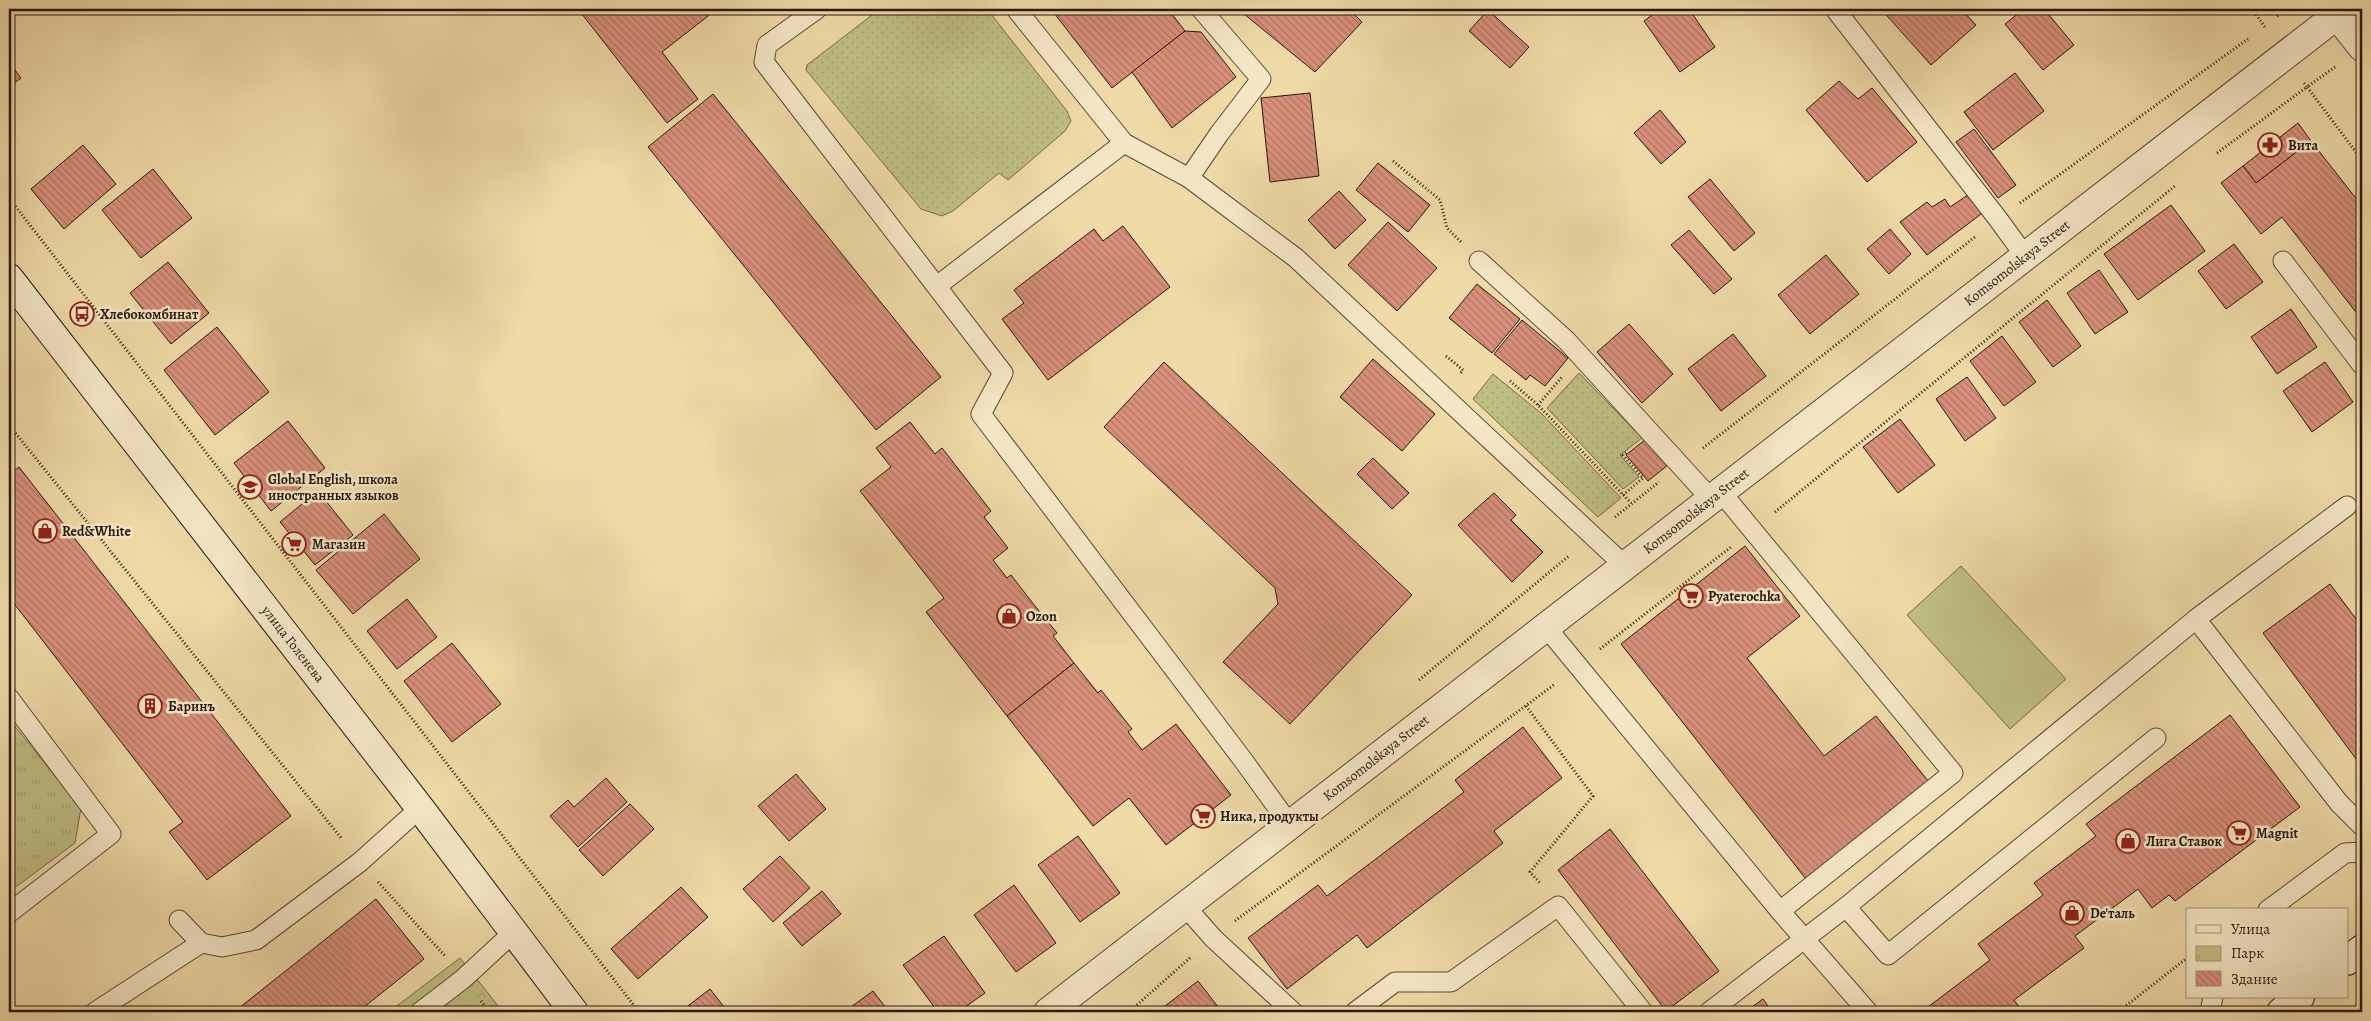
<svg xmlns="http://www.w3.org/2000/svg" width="2371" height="1021" font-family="Alegreya,serif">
  <defs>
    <pattern id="grass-dots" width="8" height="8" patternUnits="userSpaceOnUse" patternTransform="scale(1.25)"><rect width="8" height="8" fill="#bfbe83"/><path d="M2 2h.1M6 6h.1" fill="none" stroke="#a4a370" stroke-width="1.8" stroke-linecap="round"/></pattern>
    <pattern id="forest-crowns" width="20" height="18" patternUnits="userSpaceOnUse" patternTransform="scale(1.25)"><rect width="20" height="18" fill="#bfbe83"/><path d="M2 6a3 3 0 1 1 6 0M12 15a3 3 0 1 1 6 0" fill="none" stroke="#a4a370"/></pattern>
    <pattern id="park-tufts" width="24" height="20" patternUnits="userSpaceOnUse" patternTransform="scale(1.25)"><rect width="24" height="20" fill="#bfbe83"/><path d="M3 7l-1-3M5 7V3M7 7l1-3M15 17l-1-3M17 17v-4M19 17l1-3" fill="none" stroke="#a4a370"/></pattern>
    <pattern id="building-back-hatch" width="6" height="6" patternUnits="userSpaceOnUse" patternTransform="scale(1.25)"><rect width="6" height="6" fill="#d9907b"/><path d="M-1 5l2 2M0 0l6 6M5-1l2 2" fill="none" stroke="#b07563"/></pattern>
  </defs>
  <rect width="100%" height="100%" fill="#efdaa8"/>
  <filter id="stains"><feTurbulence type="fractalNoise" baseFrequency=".004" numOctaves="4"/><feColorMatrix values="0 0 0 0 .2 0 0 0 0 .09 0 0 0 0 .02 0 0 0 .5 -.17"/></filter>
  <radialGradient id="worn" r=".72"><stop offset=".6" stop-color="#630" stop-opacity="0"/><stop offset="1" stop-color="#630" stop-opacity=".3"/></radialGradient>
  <g fill="url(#grass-dots)" stroke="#746a48">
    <polygon points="880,9 987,9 1067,111 1071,121 1065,131 1008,180 999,173 953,211 942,216 921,209 806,70 807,65"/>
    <polygon points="1579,373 1642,438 1620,455 1639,477 1623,489 1547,408"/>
    <polygon points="1493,374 1542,414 1621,498 1598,517 1473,399"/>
  </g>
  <polygon fill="url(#forest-crowns)" stroke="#746a48" points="460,958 503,1012 389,1012"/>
  <polygon fill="url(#park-tufts)" stroke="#746a48" points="9,719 81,808 75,843 9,892"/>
  <polygon fill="#bfbe83" stroke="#746a48" points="1961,566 2066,679 2010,729 1907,615"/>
  <g fill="url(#building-back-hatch)" stroke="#29170e">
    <polygon points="578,9 717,9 662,52 698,99 667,123"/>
    <polygon points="1051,9 1168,9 1185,31 1112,88"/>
    <polygon points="1238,9 1349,9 1362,22 1315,72"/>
    <polygon points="1660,9 1689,9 1715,47 1680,72 1644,21"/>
    <polygon points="1881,9 1961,9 1976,25 1931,65"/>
    <polygon points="2024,9 2044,9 2074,45 2043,70 2005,24"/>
    <polygon points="1488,10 1529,47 1510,68 1469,31"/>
    <polygon points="1185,31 1201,32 1236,77 1172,128 1132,72"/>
    <polygon points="9,62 21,78 9,87"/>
    <polygon points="2015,73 2044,111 1993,150 1964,112"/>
    <polygon points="1839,81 1858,99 1872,88 1917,142 1867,182 1806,110"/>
    <polygon points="1310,93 1319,176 1270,182 1261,98"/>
    <polygon points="713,94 941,377 876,430 648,147"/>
    <polygon points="1660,110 1686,142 1661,164 1634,133"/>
    <polygon points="2298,123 2311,141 2256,183 2243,166"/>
    <polygon points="1974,129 2016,185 1998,198 1956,142"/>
    <polygon points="2311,141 2362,206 2362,320 2282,217 2261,234 2221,183 2243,166 2256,183"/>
    <polygon points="83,145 116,184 64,229 31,189"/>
    <polygon points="1378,163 1430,205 1408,232 1356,190"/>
    <polygon points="153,169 192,218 141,258 102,210"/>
    <polygon points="1710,179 1755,233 1734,251 1688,197"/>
    <polygon points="1339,191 1366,220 1335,249 1308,220"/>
    <polygon points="1971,193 1985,211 1927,255 1900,222 1927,202 1932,207 1945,199 1950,207"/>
    <polygon points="2171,205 2205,251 2138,300 2104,254"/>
    <polygon points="1388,222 1437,268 1397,311 1348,265"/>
    <polygon points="1123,226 1170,287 1048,380 1002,319 1024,303 1014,290 1094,229 1103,241"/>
    <polygon points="1890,229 1911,254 1889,274 1867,249"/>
    <polygon points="1689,230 1732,279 1714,294 1671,245"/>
    <polygon points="2234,244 2263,282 2226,309 2198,271"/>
    <polygon points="1826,255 1859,294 1810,334 1778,295"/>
    <polygon points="168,262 209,313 171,344 130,293"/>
    <polygon points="2099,270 2128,312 2095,334 2067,293"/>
    <polygon points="1477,284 1520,319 1492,353 1449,318"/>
    <polygon points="2047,300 2081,346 2053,367 2019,322"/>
    <polygon points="2291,309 2317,347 2277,374 2251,337"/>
    <polygon points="1522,320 1568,358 1545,386 1530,375 1526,380 1494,354"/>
    <polygon points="1629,324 1673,374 1642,403 1597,352"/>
    <polygon points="217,327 269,392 215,435 164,370"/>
    <polygon points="1733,334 1766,376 1721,411 1688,369"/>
    <polygon points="2002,336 2036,382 2004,406 1970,361"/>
    <polygon points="1373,359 1435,414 1402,451 1340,397"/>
    <polygon points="1164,362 1412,595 1290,724 1223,662 1278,604 1275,588 1104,427"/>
    <polygon points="2325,362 2353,402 2312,432 2283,391"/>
    <polygon points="1967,377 1996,418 1965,441 1936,399"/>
    <polygon points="1900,419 1935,465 1898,493 1863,447"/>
    <polygon points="288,421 325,468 271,511 234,463"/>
    <polygon points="910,422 935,454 942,448 991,511 984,517 1008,548 993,560 1007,578 1011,575 1031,601 1057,633 1053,636 1074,663 1007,716 926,612 944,598 860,491 891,467 876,448"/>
    <polygon points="1646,439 1668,465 1648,481 1626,455"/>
    <polygon points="1373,458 1409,493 1392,509 1357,474"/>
    <polygon points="19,467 291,816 207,880 169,832 183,822 9,597 9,475"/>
    <polygon points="318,491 353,535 315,565 280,522"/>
    <polygon points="1494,493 1516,515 1511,520 1543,552 1512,582 1458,525"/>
    <polygon points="384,514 420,559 353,614 316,570"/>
    <polygon points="1745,546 1800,616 1747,658 1824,756 1876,716 1929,782 1806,879 1621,644"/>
    <polygon points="2330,584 2362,627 2362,767 2263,633"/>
    <polygon points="407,599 437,637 397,669 367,631"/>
    <polygon points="452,643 501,704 452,742 404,681"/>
    <polygon points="1074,663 1098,693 1101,690 1132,729 1128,732 1142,750 1176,724 1231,795 1166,845 1129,798 1093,826 1007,716"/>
    <polygon points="2230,715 2300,807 2175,901 2169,895 2152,908 2138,889 2075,936 2084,948 2014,1000 2023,1012 1926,1012 1924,1010 1990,960 1978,944 2043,895 2034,883 2096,836 2086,824"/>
    <polygon points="1523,727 1562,778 1494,831 1503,843 1367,948 1357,935 1287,989 1248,938 1318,885 1327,896 1464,792 1455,780"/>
    <polygon points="796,774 826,809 789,841 758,806"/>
    <polygon points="606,778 627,802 578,847 550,816 568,800 574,807"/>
    <polygon points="630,804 654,829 603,876 579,850"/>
    <polygon points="1610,829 1719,971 1666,1011 1558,870"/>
    <polygon points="1078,836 1120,893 1080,922 1038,865"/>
    <polygon points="780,856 810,888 773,922 743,889"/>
    <polygon points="1014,885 1056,943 1016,972 974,915"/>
    <polygon points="681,887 708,917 638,979 611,949"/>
    <polygon points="822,891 841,914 802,946 783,923"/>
    <polygon points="376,899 424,959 358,1012 234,1012"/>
    <polygon points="944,936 985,993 958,1012 938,1012 903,965"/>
    <polygon points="1198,981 1222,1012 1157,1012"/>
    <polygon points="710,989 728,1012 680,1012"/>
    <polygon points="873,991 889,1012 844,1012"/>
    <polygon points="1763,999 1772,1012 1745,1012"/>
  </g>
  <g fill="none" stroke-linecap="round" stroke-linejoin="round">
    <g stroke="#5a4834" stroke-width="21">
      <g id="service">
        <polyline points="817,9 767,45 764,62 1003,373 981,414 1243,760 1290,825"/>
        <polyline points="1016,9 1124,143 1189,178 1296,258 1625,566"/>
        <polyline points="1835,9 1998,219 2025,256"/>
        <polyline points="1189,178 1219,134 1261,79 1201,9"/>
        <polyline points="1479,261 1566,340 1711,499"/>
        <polyline points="2283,261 2362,365"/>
        <polyline points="937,286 1124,143"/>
        <polyline points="2196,619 2339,803 2362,826"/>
        <polyline points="1546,627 1780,911 1953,773 1721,492"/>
        <polyline points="9,698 111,834 9,913"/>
        <polyline points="1185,906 1213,938 1293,1012"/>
        <polyline points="1846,907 1888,955 2156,738"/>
        <polyline points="2268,910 2345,853 2362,852"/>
        <polyline points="1780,911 1868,1012"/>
        <polyline points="179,920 201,943"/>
        <polyline points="95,1012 201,943 222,947 256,940 360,862 420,808"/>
        <polyline points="420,1012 463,979 515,931"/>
        <polyline points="1355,1012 1395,982 1451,982 1558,906 1643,1012"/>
        <polyline points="1709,1012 1846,907 2196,619 2347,506"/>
        <polyline points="2210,1012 2213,997"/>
      </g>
    </g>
    <g stroke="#5a4834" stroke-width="30">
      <g id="minor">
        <polyline points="2332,9 2362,47"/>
        <polyline points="1048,1012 2345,9"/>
      </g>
    </g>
    <g stroke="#29170e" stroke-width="30">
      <g id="secondary">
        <polyline points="9,278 420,808 574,1012"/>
        <polyline points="2347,961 2362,949"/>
        <polyline points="2281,1012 2300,997"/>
      </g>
    </g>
    <g stroke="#29170e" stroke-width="3" stroke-dasharray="1 2.5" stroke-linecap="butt">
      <polyline points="2252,9 2265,27 2264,28"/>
      <polyline points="2277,16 2286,9"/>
      <polyline points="2335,67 2307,87 2362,160"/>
      <polyline points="2217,153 2307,87 2304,83"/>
      <polyline points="1393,161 1440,200 1447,228 1461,242"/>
      <polyline points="9,198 639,1012"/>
      <polyline points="2020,203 2248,39"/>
      <polyline points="1446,356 1463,370 1460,374"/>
      <polyline points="1510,381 1538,405 1631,503"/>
      <polyline points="1538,405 1562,377"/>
      <polyline points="9,425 342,839"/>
      <polyline points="1703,448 1975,237"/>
      <polyline points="1623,495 1643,478 1623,455 1628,451"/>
      <polyline points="1775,512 2175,186"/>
      <polyline points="1615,517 1659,482"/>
      <polyline points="1600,649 1731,547"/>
      <polyline points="1419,680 1570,555"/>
      <polyline points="1526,706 1593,796 1530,872 1541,884"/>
      <polyline points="378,882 446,957"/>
      <polyline points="1235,921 1555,684"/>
      <polyline points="481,1001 490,1012"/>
      <polyline points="1129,1012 1191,957"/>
      <polyline points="2118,1012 2187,958"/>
    </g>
    <use href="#service" stroke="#f5e7c6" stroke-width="19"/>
    <use href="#minor" stroke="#f5e7c6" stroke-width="28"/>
    <use href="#secondary" stroke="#f5e7c6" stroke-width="28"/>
  </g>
  <defs>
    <g id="pharmacy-ring" transform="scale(1.25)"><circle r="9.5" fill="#f5e7c6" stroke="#8f2418" stroke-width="1.5"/><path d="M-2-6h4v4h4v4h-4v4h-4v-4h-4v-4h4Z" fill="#8f2418"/></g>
    <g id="bus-ring" transform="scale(1.25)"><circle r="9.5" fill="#f5e7c6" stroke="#8f2418" stroke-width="1.5"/><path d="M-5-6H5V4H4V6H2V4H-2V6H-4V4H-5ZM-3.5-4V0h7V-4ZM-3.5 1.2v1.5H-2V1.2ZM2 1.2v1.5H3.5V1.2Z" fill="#8f2418"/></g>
    <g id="school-ring" transform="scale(1.25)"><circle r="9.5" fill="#f5e7c6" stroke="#8f2418" stroke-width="1.5"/><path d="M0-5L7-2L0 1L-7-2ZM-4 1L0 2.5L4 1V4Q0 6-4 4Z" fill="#8f2418"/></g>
    <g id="shop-ring" transform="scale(1.25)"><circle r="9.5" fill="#f5e7c6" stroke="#8f2418" stroke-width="1.5"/><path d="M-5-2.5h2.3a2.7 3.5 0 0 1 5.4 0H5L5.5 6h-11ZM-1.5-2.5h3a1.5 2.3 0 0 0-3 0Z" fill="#8f2418"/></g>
    <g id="supermarket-ring" transform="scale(1.25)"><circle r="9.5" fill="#f5e7c6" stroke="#8f2418" stroke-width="1.5"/><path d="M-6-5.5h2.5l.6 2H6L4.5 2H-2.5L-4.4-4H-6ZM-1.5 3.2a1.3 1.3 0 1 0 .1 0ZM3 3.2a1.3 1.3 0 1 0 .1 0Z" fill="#8f2418"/></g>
    <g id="building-ring" transform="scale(1.25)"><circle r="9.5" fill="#f5e7c6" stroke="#8f2418" stroke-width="1.5"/><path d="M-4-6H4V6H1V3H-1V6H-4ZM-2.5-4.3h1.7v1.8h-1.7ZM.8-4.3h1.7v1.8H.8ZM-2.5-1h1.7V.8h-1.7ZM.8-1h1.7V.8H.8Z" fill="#8f2418"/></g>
  </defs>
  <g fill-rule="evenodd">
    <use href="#pharmacy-ring" x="2270" y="145"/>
    <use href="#bus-ring" x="82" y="314"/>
    <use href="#school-ring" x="250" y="487"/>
    <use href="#shop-ring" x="45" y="531"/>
    <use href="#supermarket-ring" x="294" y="544"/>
    <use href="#supermarket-ring" x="1691" y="596"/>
    <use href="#shop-ring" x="1009" y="616"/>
    <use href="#building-ring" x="150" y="706"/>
    <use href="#supermarket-ring" x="1203" y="816"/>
    <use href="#supermarket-ring" x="2239" y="833"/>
    <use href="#shop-ring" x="2128" y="841"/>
    <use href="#shop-ring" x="2072" y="913"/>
  </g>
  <g text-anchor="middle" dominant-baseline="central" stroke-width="5" stroke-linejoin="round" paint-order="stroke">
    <g font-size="14" font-weight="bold" fill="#29170e" stroke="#f5e7c6" text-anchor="start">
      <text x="2288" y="145">Вита</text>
      <text x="100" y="314">Хлебокомбинат</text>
      <text x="268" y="479">Global English, школа<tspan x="268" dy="16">иностранных языков</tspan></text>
      <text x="62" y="531">Red&amp;White</text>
      <text x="312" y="544">Магазин</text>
      <text x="1708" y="596">Pyaterochka</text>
      <text x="1026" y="616">Ozon</text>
      <text x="168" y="706">Баринъ</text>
      <text x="1220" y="816">Ника, продукты</text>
      <text x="2256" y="833">Magnit</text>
      <text x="2146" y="841">Лига Ставок</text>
      <text x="2090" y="913">De'таль</text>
    </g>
    <g font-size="14" fill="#29170e" stroke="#f5e7c6">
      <text transform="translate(2017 263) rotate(-38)">Komsomolskaya Street</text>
      <text transform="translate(1696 511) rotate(-38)">Komsomolskaya Street</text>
      <text transform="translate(293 644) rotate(52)">улица Голенева</text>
      <text transform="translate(1376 758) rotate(-38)">Komsomolskaya Street</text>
    </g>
  </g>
  <rect width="2371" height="1021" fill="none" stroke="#efdaa8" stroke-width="30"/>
  <rect x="10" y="10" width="2351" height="1001" fill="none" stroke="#29170e" stroke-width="2.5"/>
  <rect x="15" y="15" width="2341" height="991" fill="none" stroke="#29170e"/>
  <rect x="2186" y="908" width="162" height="90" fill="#f5e7c6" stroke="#a3947c"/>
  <rect x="2196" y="925" width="25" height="8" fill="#f5e7c6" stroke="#a3947c"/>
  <text x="2231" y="934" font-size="15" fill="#29170e">Улица</text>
  <rect x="2196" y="946" width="25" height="15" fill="url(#park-tufts)" stroke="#a3947c"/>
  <text x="2231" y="958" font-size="15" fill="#29170e">Парк</text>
  <rect x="2196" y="971" width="25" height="15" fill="url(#building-back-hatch)" stroke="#a3947c"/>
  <text x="2231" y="984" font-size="15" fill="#29170e">Здание</text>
  <rect width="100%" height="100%" filter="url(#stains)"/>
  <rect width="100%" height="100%" fill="url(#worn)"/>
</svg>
